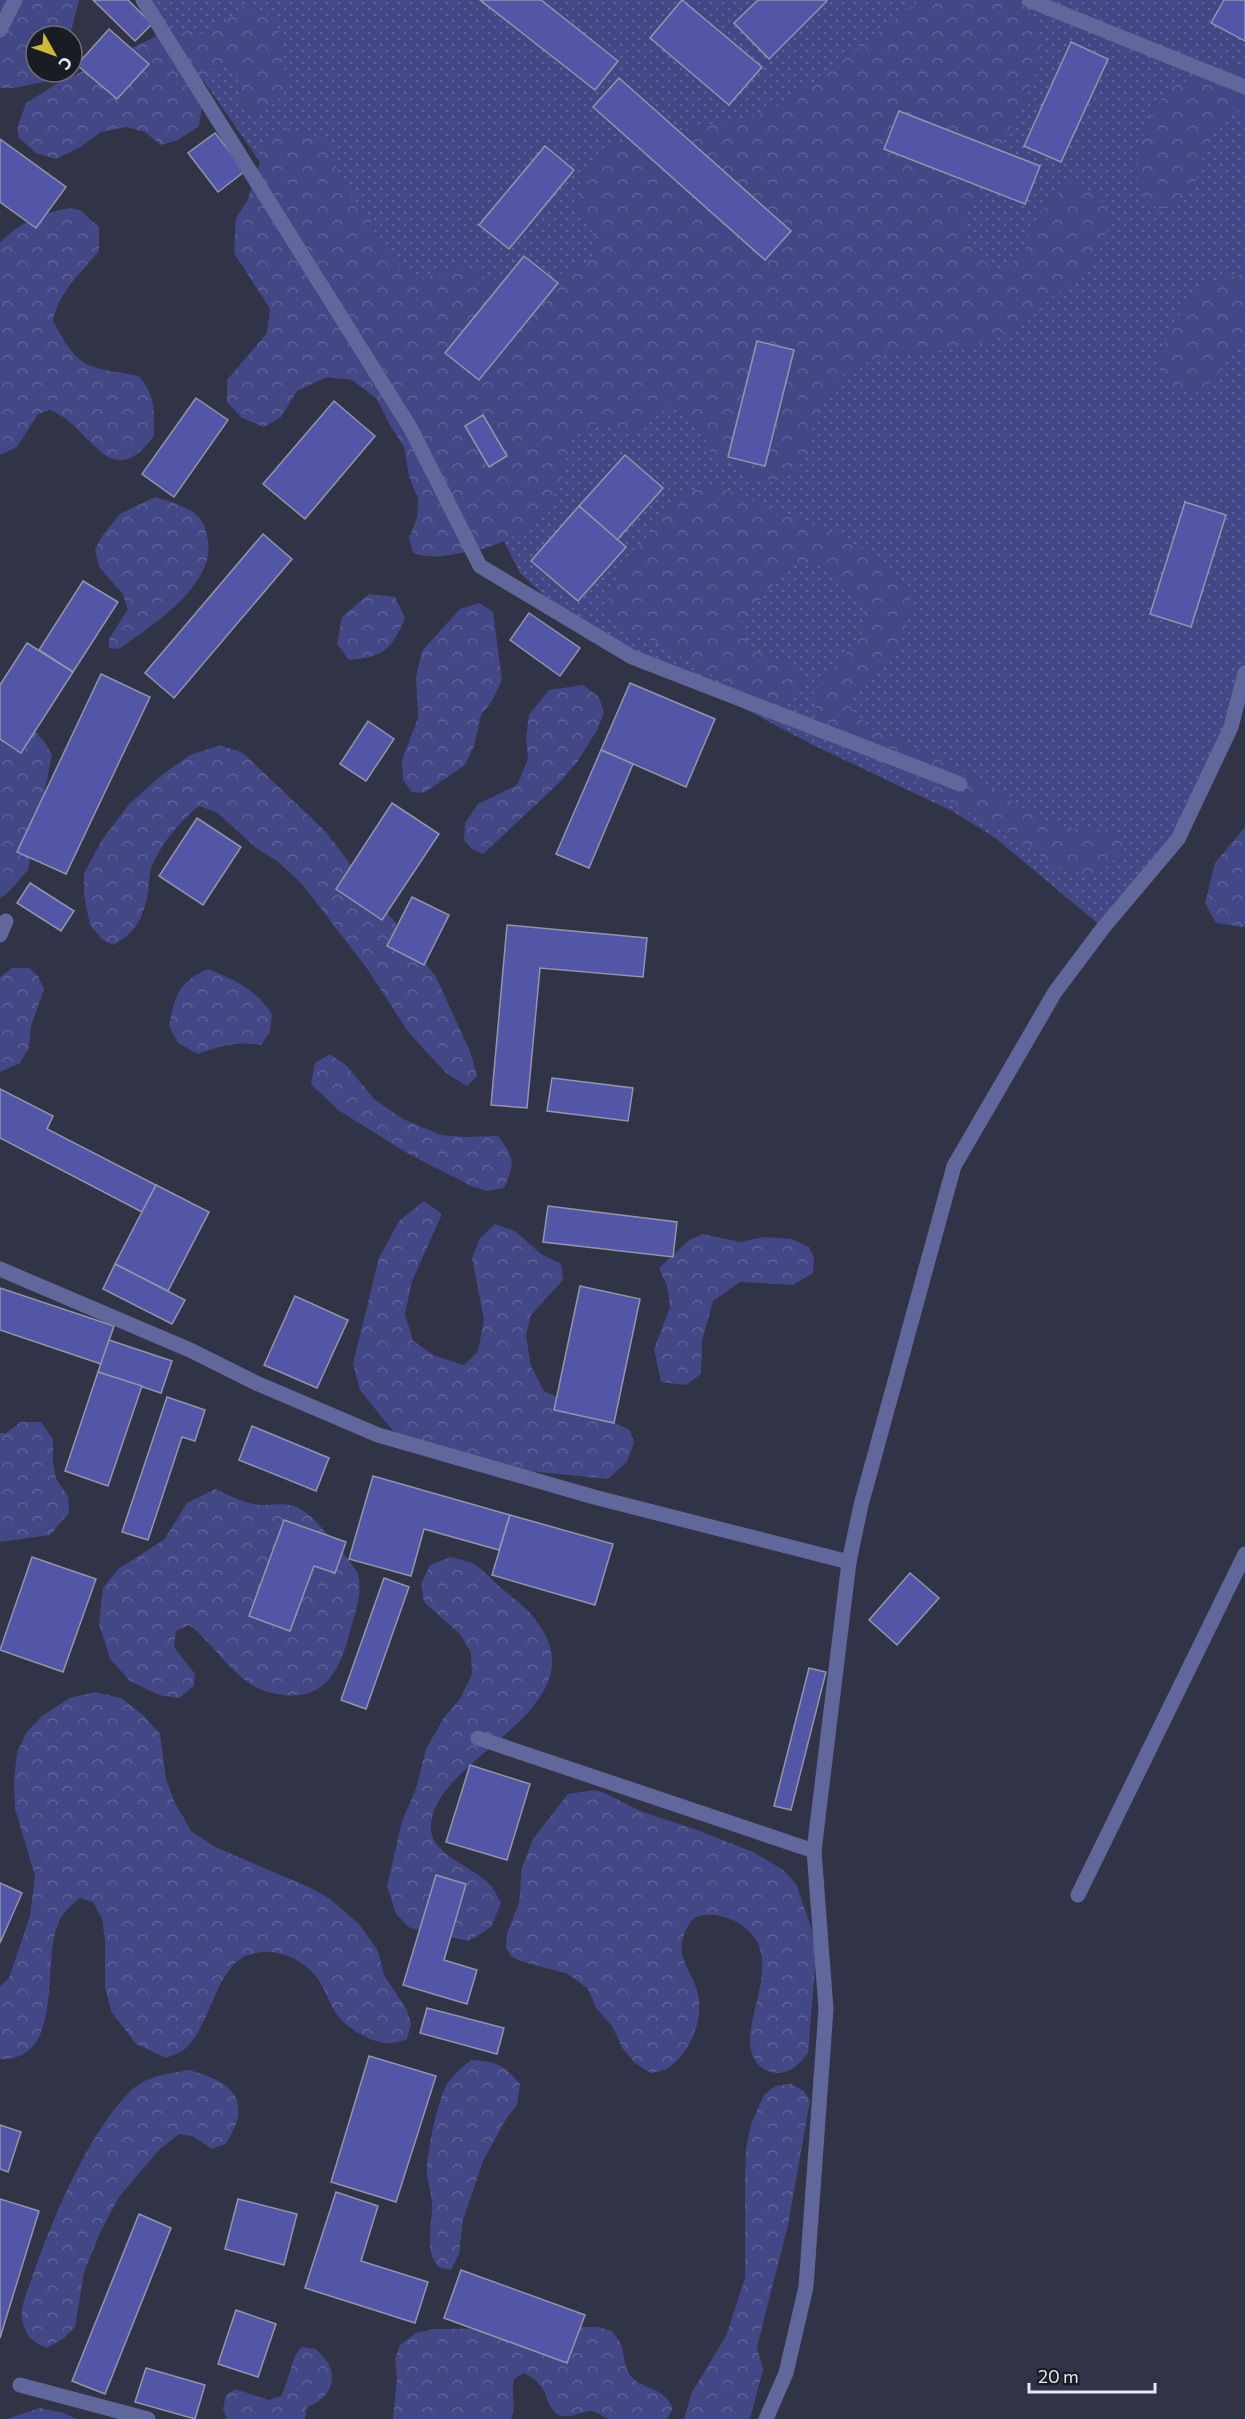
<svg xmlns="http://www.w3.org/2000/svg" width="1245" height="2419" font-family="Commissioner,sans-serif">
  <defs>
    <pattern id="grass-dots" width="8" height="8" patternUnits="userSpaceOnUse" patternTransform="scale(1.5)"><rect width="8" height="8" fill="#444786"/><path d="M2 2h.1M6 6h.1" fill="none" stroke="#5f6298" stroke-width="1.8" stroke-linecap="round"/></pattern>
    <pattern id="forest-crowns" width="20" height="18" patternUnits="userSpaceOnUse" patternTransform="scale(1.5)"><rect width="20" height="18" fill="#444786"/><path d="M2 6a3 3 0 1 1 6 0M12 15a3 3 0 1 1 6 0" fill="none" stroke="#5f6298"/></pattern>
  </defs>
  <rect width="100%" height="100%" fill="#313346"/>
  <polygon fill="url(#grass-dots)" points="148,0 1245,0 1245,673 1178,839 1103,928 994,837 952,811 813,745 622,644 553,604 520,573 488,510 337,274"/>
  <g fill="url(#forest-crowns)">
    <polygon points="0,0 79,0 70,36 36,36 36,72 54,72 43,82 14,88 0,88"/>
    <path d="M 920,0 L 1015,0 L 1023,5 L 1039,29 L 1043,49 L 1032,83 L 1019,112 L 962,223 C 970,248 973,255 997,269 C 1036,254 1020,249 1036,220 C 1045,204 1058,193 1072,182 L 1095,193 L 1107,207 L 1110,226 L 1090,263 L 1020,327 L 965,349 L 884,355 L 847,371 L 825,395 L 813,422 L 810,451 L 794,474 L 777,480 L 749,478 L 710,451 L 703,434 L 684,410 L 669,405 L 642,431 L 624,431 L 596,424 L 572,438 C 559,484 555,520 506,540 C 493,546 481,550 467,552 C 447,555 433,560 413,553 L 409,538 L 417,518 L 418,499 L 409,476 L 404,447 L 390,425 L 377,399 L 352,380 L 327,377 L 297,391 L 281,417 L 264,427 L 242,418 L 227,402 L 227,380 L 267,333 L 270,309 L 234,253 L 236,218 L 247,201 L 267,142 L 288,128 L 306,130 L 326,143 L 344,186 L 369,217 L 381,247 L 403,271 L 426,278 L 459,266 L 477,272 L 488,280 L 567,273 L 591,259 L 596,244 L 591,230 L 576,211 L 576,198 L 582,179 L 600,155 L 617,144 L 704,125 L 747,119 L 772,108 L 813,83 Z"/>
    <path d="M 242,7 C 284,14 278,27 283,62 C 284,70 290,79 286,89 C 282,97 268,111 259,113 C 256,114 253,113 250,112 L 240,100 L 236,71 L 228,65 L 210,70 L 195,94 L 202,107 L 199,126 L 178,140 L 161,145 L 145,132 L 126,127 L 101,132 L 80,147 L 56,159 L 36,153 L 18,137 L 18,126 L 26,103 L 60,82 L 157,36 L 185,29 L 205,34 L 225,22 Z"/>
    <path d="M 1235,67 L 1245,72 L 1245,113 L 1238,111 L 1215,124 C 1212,133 1208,142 1205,151 C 1195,181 1195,204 1157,209 C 1153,204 1144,198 1141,192 C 1127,166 1148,113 1166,93 C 1179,79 1216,71 1235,67 Z"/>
    <path d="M 72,208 L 81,211 L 99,227 L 99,251 C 81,273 58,293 53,321 C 80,372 87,366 139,376 C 156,397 154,410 154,436 C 109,497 91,425 50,410 L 38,414 L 17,447 L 0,455 L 0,243 C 16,224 47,211 72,208 Z"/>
    <path d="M 1245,264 L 1245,333 L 1221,369 L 1202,392 C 1195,392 1185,393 1179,391 C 1168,385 1161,374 1160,361 C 1160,344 1188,296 1203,287 C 1211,281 1231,279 1242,274 Z"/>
    <polygon points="713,485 848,539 906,583 912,605 902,641 882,664 858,687 850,707 869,727 952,764 1042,820 1079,830 1114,829 1123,839 1123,852 1104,869 1089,875 1058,867 1012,837 838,739 818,718 813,694 862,633 864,604 845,582 826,567 792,563 740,623 750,650 789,662 807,678 800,694 774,706 741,692 650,639 623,630 605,615 609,590 631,556 665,515 688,492"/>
    <path d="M 155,497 C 171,502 194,507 203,523 C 205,526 206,532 207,536 C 220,582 151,627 119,649 L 109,648 L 109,639 L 128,609 L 122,593 L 99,567 L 95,549 L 103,535 L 120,514 Z"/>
    <path d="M 369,594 L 395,597 L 405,618 C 391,651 384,656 349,660 L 337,644 L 342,617 Z"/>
    <polygon points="479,603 493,612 502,680 492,701 481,715 474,746 465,765 424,793 412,792 403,780 402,760 418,718 416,677 422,651 460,609"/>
    <polygon points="583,685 599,697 604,713 597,730 577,762 559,783 483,854 472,849 464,840 465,823 478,804 517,785 528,759 526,738 529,715 549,690"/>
    <polygon points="0,696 44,741 52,755 28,870 7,894 0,898"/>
    <path d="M 220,745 L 243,753 L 326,832 L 436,977 L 471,1054 L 477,1076 L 467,1086 L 446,1073 L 409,1033 L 368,970 L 302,884 L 277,861 L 256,848 L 218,813 L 199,806 C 179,822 160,845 151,869 C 149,876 149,885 148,893 C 143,918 136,933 113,945 L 103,940 L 90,925 L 84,895 L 84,873 L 102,840 L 129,804 L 162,775 L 190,755 Z"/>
    <polygon points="1245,827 1245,926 1242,927 1216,923 1205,903 1215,863"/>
    <polygon points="12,968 29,968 38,976 44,989 31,1026 29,1048 20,1063 0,1072 0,977"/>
    <path d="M 208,969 C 237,981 254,988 272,1014 L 270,1032 L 261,1045 C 238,1041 219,1046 198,1054 L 178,1043 L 169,1026 C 175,996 178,982 208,969 Z"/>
    <path d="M 330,1054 L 347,1066 L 375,1100 L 405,1120 L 441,1135 L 463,1137 L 498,1136 C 515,1158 515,1163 504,1188 L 487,1191 L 471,1186 L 407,1153 L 338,1110 L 311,1084 L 315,1063 Z"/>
    <polygon points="424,1201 442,1214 412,1281 405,1314 413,1341 435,1356 464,1365 478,1351 484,1320 472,1258 480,1238 495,1224 515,1231 541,1254 561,1264 563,1280 531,1315 526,1336 531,1366 544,1391 630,1430 634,1443 627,1462 608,1479 448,1463 427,1455 398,1437 360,1390 353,1364 379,1258 399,1221"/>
    <polygon points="703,1234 740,1242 763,1237 792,1239 809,1247 814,1257 813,1273 793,1285 740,1282 713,1301 702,1341 701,1374 686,1385 661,1382 654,1349 670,1307 667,1286 659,1268 689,1240"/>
    <polygon points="21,1422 41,1422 53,1439 53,1462 56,1479 68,1496 69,1513 50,1535 0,1542 0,1433 6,1433"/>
    <path d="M 215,1489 C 227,1494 241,1502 253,1504 C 277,1508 287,1497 309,1515 C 316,1520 357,1568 358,1574 C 362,1591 357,1608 352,1624 C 340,1671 326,1707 268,1692 C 235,1683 215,1644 189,1625 L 176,1631 L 174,1647 L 195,1674 L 194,1686 L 179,1698 L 159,1695 L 130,1681 L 110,1659 L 99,1624 L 103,1588 L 118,1569 L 164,1540 L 187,1503 Z"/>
    <path d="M 450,1557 C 458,1559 469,1561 476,1565 C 484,1571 492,1580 500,1587 C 510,1596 521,1603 530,1613 C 615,1709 426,1756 431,1830 C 432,1855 474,1867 489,1884 C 494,1889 498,1897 501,1903 L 491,1927 L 469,1941 L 410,1928 L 396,1914 L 387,1886 L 402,1821 L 416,1789 L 426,1749 L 443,1719 L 460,1699 L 472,1674 L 471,1653 L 460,1634 L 424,1602 L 421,1584 L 430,1565 Z"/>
    <path d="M 95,1692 L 121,1698 L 143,1715 L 160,1734 L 166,1779 L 175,1803 L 191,1831 L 215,1847 L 311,1888 L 330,1899 L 359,1924 L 378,1951 L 384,1975 L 407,2010 L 411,2024 L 407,2039 C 392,2045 383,2044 368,2038 C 355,2032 344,2025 336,2013 C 328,2001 324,1985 314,1974 C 297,1955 272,1947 248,1955 C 216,1966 211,2025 186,2048 C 181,2053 172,2055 166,2058 L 136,2044 L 111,2011 L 105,1987 L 105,1941 L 102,1919 L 93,1902 L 80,1898 C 68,1907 60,1916 56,1930 C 43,1971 63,2061 0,2059 L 0,1987 L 9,1978 L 30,1916 L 35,1876 L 15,1809 L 14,1779 L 17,1753 L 26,1733 L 42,1716 L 70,1698 Z"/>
    <path d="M 594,1790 L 605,1793 L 640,1811 L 697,1830 L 753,1852 L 782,1869 L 796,1884 L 812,1930 L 816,1957 L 808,2053 C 803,2059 795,2069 788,2071 C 766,2079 749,2061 750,2040 C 751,2001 784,1950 738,1923 C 728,1917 716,1914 704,1915 C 696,1915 690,1921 687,1928 C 671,1960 696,1971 699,2000 C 702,2024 688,2055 668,2068 C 663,2071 656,2072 651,2073 L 636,2064 L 623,2049 L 612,2026 L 596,2008 L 588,1989 L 568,1974 L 520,1961 L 512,1957 L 506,1948 L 507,1933 L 519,1903 L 522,1868 L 533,1839 L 568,1794 Z"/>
    <path d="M 471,2060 C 496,2061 504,2065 520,2084 L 517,2105 L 506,2119 L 483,2161 L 463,2220 L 459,2254 L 451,2270 L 438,2267 C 425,2249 431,2231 432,2210 C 433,2196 428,2185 427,2173 C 426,2156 438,2096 448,2083 C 454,2074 463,2067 471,2060 Z"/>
    <path d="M 190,2070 C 213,2078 242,2085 238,2116 C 237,2125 230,2135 227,2143 L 212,2149 L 192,2136 L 179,2134 L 159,2150 L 119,2197 L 100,2233 L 84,2272 L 75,2327 L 64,2338 L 47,2348 C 32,2343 25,2335 22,2319 C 20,2305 29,2288 33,2275 C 52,2220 91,2126 134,2088 C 149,2075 172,2073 190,2070 Z"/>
    <polygon points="791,2084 804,2091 810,2101 788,2225 757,2347 763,2370 751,2415 749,2419 684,2419 692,2392 726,2336 745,2278 745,2176 746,2149 751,2124 764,2095 775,2086"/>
    <path d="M 597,2327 L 612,2331 C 616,2336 620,2342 622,2347 C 624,2356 624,2367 630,2375 C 642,2391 663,2385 673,2408 L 667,2419 C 648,2419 629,2419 610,2419 C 603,2418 597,2410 589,2411 C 577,2413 570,2419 558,2415 C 541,2401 553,2388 524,2373 L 514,2379 C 510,2393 517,2406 511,2419 L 393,2419 L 397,2378 L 395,2359 L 400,2345 L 416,2333 L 434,2329 Z"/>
    <path d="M 301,2347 L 316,2349 C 320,2354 326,2359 329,2365 C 338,2385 325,2401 307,2407 L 305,2419 L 227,2419 L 223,2409 L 226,2395 L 235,2389 L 269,2400 L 281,2396 C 290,2380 289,2362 301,2347 Z"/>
    <polygon points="40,2408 64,2413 76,2419 6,2419"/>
  </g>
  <g fill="#5356a6" stroke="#9295ab" stroke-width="1.5">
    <polygon points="93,0 128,0 152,24 135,41"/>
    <polygon points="480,0 541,0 618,61 595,90"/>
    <polygon points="682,0 762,67 729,105 650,38"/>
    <polygon points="758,0 827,0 827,1 769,59 734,23"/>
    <polygon points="1224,0 1245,0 1245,41 1211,23"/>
    <polygon points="109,29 149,64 117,99 77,65"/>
    <polygon points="1071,42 1108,59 1061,162 1024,146"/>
    <polygon points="619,78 791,231 765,260 593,107"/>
    <polygon points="899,111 1040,166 1025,204 884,149"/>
    <polygon points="215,133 245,171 218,192 188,153"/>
    <polygon points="0,139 66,187 36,228 0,202"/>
    <polygon points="545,146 574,170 509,249 479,225"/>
    <polygon points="524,256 558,283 479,380 445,353"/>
    <polygon points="757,341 794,350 765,466 728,457"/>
    <polygon points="196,398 228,420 174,497 142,474"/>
    <polygon points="334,401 375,436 305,519 263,484"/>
    <polygon points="483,415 507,456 489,467 465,426"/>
    <polygon points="625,455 663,488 617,540 579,506"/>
    <polygon points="1185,502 1226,515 1191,627 1150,614"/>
    <polygon points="579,506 626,547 578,601 531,561"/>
    <polygon points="263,534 292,559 174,698 145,673"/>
    <polygon points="83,581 118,602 73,672 39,650"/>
    <polygon points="529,613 580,648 560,676 510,640"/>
    <polygon points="27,643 73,672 21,753 0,739 0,685"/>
    <polygon points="101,674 150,697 66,874 17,852"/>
    <polygon points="630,683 715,719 686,787 601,750"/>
    <polygon points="368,721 394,739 366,781 340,764"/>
    <polygon points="601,750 633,764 589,868 556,854"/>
    <polygon points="392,803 439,834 382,920 336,889"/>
    <polygon points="197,818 241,847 203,905 159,876"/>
    <polygon points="30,883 74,911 61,931 17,903"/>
    <polygon points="412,897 449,915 424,965 387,946"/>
    <polygon points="507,925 647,938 643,977 540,968 527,1108 491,1105"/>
    <polygon points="552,1078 633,1088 628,1121 547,1111"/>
    <polygon points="0,1089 53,1116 47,1129 156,1185 142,1212 0,1138"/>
    <polygon points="156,1185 209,1212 168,1291 115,1264"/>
    <polygon points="548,1206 677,1222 673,1257 543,1242"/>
    <polygon points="115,1264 185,1300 172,1324 103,1289"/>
    <polygon points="580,1286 640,1299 614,1423 554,1410"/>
    <polygon points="0,1288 114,1326 101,1364 0,1330"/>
    <polygon points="295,1296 348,1320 317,1388 264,1365"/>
    <polygon points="109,1340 172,1361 161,1393 98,1372"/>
    <polygon points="98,1372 142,1386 108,1486 65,1471"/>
    <polygon points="167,1397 205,1410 195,1441 182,1437 148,1540 122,1532"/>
    <polygon points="252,1426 329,1458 316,1491 239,1460"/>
    <polygon points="373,1476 510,1515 499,1550 424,1529 411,1576 349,1559"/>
    <polygon points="510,1515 613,1544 595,1605 492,1575"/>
    <polygon points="284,1520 346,1542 335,1573 314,1566 290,1631 249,1616"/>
    <polygon points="32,1557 96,1579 63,1672 0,1650"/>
    <polygon points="910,1573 939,1598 897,1645 869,1620"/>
    <polygon points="384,1578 409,1587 366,1709 341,1700"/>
    <polygon points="809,1668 826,1672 791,1810 774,1806"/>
    <polygon points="470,1765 530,1784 507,1860 446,1842"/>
    <polygon points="436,1875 466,1884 444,1960 477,1970 467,2004 403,1985"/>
    <polygon points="0,1883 22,1893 0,1943"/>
    <polygon points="427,2008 504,2028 497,2054 420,2033"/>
    <polygon points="369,2056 436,2076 396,2202 331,2182"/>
    <polygon points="0,2125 21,2132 8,2172 0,2169"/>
    <polygon points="336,2192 378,2206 361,2261 428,2282 415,2323 305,2288"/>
    <polygon points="0,2199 39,2211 0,2338"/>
    <polygon points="238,2199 297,2214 284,2265 225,2249"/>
    <polygon points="139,2214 171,2228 105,2394 72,2381"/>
    <polygon points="461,2270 585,2315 567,2363 444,2318"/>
    <polygon points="236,2310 276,2324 258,2377 218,2364"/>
    <polygon points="146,2368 205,2385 195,2419 135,2402"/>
  </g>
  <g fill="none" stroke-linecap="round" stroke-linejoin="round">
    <g stroke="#61669b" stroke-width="15">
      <polyline points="143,0 411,429 480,566 632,657 960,784"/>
      <polyline points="1029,0 1245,87"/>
      <polyline points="0,30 15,0"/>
      <polyline points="0,935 6,921"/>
      <polyline points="0,1269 190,1350 256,1383 378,1435 594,1497 849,1562 861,1505 954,1166 1055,992 1103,928 1178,839 1231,727 1245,673"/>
      <polyline points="478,1738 814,1851"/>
      <polyline points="1078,1895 1245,1554"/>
      <polyline points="20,2385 148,2419"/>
      <polyline points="766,2419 786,2373 806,2287 826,2009 814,1851 849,1562"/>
    </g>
  </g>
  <g transform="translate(54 54) rotate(130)"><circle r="28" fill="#1a1c24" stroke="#6c6e77" stroke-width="1.5"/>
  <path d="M0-4.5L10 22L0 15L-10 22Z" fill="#ceb837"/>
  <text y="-9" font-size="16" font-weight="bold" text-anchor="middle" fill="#e6e8f4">С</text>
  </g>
  <path d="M1029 2383v9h126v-9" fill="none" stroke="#e6e8f4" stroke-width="3"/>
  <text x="1038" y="2383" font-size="18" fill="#e6e8f4" stroke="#1a1c24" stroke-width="4.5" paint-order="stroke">20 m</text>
</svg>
